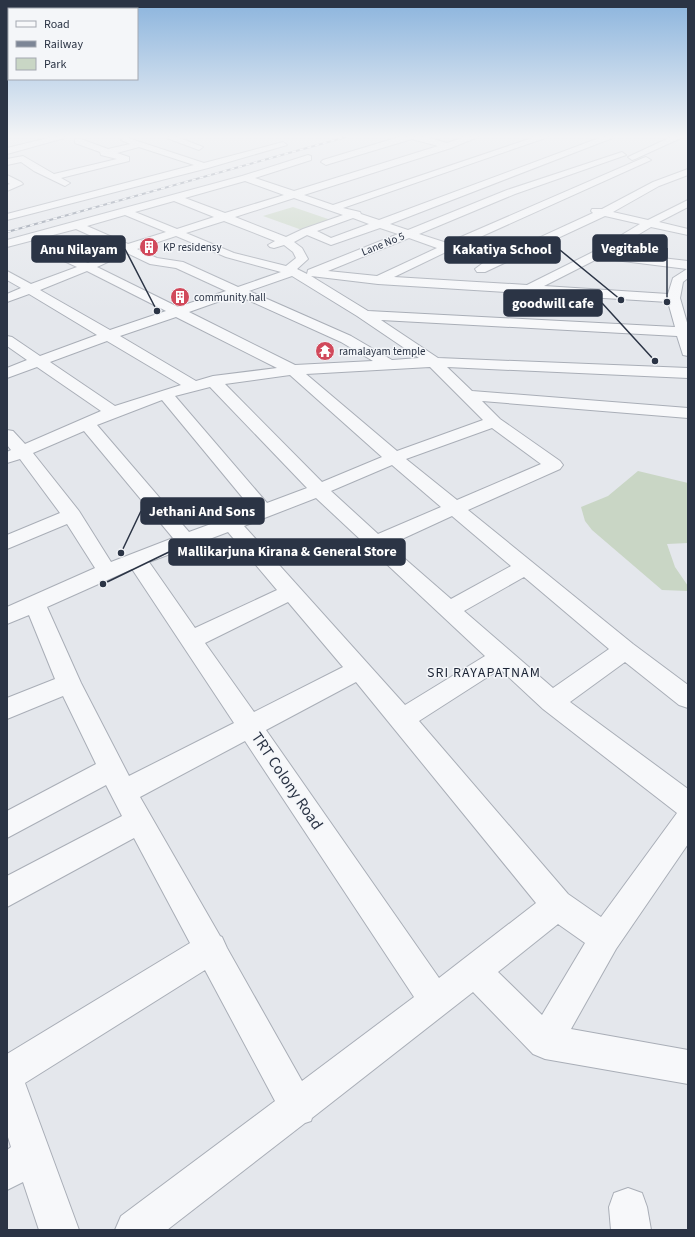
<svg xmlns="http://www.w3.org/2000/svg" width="695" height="1237" font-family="'Source Sans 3',sans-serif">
  <rect width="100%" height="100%" fill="#e4e7ec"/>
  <g fill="#c9d6c5">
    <polygon points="293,207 331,220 302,230 263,216"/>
    <polygon points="638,471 688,483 688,543 667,544 675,567 688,586 688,591 662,590 592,530 585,521 581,507 608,496"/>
  </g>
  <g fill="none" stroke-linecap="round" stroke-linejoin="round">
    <g stroke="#a9aeb7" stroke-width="2">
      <g id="minor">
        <polygon points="52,137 68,137 7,154 7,148"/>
        <polygon points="125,137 204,163 283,142 287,145 208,168 7,220 7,214 194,165 139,147 117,153 129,157 129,161 61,178 70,183 65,186 34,171 21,162 7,165 7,159 23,156 54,174 117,159 101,155 100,152 75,143 75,139 81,139 108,149 130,144 121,140"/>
        <polygon points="164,137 177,137 203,147 199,150"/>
        <path d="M 399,137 L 426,137 L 447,143 L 464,137 L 478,137 L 451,148 L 304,195 L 333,205 L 535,137 L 548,137 L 343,208 L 360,212 L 361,214 L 379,220 L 602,137 L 615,137 L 390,224 L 408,230 L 507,190 L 619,153 L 622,152 L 626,155 L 515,194 L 419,234 L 447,243 L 643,158 L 646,157 L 651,160 L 458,247 L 493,259 L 593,213 L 591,211 L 592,209 L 602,209 L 653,182 L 688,169 L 688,175 L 659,186 L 613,212 L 648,220 L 688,200 L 688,207 L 659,222 L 688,229 L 688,235 L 651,227 L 609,252 L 688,261 L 688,278 L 683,282 L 680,298 L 688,326 L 688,356 L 683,355 L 677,336 L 381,320 L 438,358 L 688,368 L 688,378 L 447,367 L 472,391 L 688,408 L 688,418 L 482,401 L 500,419 L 560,461 L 563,465 L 560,469 L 468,510 L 633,644 L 688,685 L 688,708 L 679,705 L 625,662 L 570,702 L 688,789 L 688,844 L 616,949 L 571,1029 L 688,1050 L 688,1084 L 545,1059 L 533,1054 L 473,992 L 312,1118 L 311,1121 L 305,1123 L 167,1230 L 115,1230 L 121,1216 L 275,1101 L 205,970 L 25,1083 L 79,1230 L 39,1230 L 23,1182 L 7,1190 L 7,1150 L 11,1147 L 7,1134 L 7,1054 L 190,943 L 134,838 L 7,907 L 7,876 L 122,816 L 106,785 L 7,838 L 7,811 L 96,764 L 63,696 L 7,719 L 7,698 L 55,679 L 29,615 L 7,624 L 7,607 L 95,568 L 67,524 L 7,549 L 7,535 L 60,513 L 20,459 L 7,463 L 7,452 L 11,450 L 7,445 L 7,430 L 13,431 L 25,444 L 101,411 L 37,367 L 7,378 L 7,368 L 27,360 L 7,346 L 7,336 L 12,337 L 40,356 L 97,335 L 29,294 L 7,302 L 7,294 L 21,288 L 7,280 L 7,271 L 31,284 L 77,267 L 62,260 L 38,258 L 36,256 L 38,254 L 64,253 L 88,263 L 118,248 L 76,229 L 7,247 L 7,240 L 242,176 L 308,155 L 311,156 L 311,160 L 255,178 L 294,191 L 438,146 L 412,139 L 329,164 L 326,165 L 321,162 L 323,160 ZM 245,181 L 284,195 L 225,213 L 185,198 ZM 294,198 L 343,215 L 303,229 L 286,237 L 235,217 ZM 174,201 L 214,217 L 177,229 L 135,212 ZM 125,215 L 166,232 L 128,244 L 87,226 ZM 605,216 L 640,224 L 593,252 L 527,285 L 394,277 L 448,251 L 483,263 L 475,269 L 477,272 L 485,272 ZM 353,218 L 369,224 L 331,238 L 317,231 ZM 224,221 L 275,241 L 268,245 L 270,247 L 274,248 L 284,245 L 293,252 L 296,258 L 286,266 L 234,253 L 186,233 ZM 380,228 L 398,234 L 308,270 L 307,274 L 297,269 L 308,259 L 302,248 L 294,242 L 307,235 L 331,245 ZM 176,236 L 226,257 L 281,272 L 238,287 L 183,262 L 157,258 L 137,249 ZM 409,238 L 437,248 L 377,276 L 328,271 ZM 127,253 L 150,264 L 176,268 L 226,291 L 178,307 L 97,267 ZM 599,258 L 687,269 L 673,278 L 668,294 L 544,286 ZM 87,271 L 166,311 L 110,330 L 40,290 ZM 292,276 L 357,316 L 419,358 L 392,360 L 351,336 L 249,291 ZM 311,276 L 378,284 L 668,302 L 675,327 L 368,311 ZM 237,295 L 341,342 L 373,361 L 295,365 L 189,312 ZM 176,317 L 277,368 L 213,376 L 196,381 L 120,336 ZM 107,341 L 181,385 L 115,406 L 50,362 ZM 430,367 L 483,420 L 397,451 L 306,374 ZM 290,375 L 382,457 L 322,482 L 225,384 ZM 210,387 L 307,488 L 267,503 L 175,396 ZM 162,400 L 252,509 L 189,532 L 97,425 ZM 492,428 L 541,464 L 457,500 L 406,459 ZM 84,431 L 173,538 L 111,562 L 79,511 L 33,453 ZM 392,465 L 441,507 L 378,534 L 331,491 ZM 316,498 L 485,656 L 405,705 L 244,526 ZM 452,516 L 511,566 L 451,599 L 389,545 ZM 228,532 L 277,590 L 195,628 L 149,562 ZM 132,569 L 234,723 L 129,776 L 81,683 L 47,607 ZM 524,577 L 609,649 L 553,688 L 464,611 ZM 288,602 L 343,667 L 254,712 L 205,643 ZM 500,669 L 543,709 L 677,813 L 601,917 L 568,894 L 419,721 ZM 356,682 L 536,903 L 439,978 L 266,730 ZM 245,741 L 414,997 L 302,1081 L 227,948 L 222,937 L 220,936 L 140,797 ZM 558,924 L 585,943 L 542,1015 L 498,972 Z"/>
        <polygon points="671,137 683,137 635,159 632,160 628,157"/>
        <polygon points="7,175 21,182 23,184 7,191 7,185 10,184 7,182"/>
        <polygon points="628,1188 642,1193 647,1207 651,1230 611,1230 609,1207 614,1193"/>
      </g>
    </g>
    <use href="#minor" fill="#f7f8fa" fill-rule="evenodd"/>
    <g stroke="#7d8696" stroke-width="2">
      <polyline id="rail" points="7,232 346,137"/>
    </g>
    <use href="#rail" stroke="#f4f6f9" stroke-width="1.5" stroke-dasharray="4" stroke-linecap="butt"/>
  </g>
  <linearGradient id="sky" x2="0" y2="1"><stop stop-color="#8bb4dd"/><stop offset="0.44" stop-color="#f3f4f6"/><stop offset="1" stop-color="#f3f4f6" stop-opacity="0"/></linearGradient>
  <rect width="695" height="310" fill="url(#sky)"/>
  <defs>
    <g id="building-disc" transform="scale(1)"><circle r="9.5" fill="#d1495b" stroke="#f4f6f9"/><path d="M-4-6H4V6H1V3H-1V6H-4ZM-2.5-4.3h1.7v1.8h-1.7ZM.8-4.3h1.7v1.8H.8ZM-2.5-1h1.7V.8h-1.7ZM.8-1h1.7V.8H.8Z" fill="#fff"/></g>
    <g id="temple-disc" transform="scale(1)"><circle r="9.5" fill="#d1495b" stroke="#f4f6f9"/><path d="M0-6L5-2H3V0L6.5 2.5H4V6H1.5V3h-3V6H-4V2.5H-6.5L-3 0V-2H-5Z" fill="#fff"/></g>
  </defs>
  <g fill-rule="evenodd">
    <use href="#building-disc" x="149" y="247"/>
    <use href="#building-disc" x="180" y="297"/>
    <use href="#temple-disc" x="325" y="351"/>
  </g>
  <g text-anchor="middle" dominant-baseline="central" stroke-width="3" stroke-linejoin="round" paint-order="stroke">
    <g font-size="11" fill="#2b3445" stroke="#f4f6f9">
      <text transform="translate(383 244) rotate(-22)">Lane No 5</text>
    </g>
    <g font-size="11" fill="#2b3445" stroke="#f4f6f9" text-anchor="start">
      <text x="163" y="247">KP residensy</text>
      <text x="194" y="297">community hall</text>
      <text x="339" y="351">ramalayam temple</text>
    </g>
    <g font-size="14" letter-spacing="1" fill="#1d2536" stroke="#f4f6f9">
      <text x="484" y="673">SRI RAYAPATNAM</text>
    </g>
    <g font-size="16" fill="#2b3445" stroke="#f4f6f9">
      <text transform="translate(287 781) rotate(56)">TRT Colony Road</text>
    </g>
  </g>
  <path fill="none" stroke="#2b3445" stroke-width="1.5" d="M667 302L667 248M157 311L125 249M621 300L560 250M655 361L602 303M121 553L141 511M103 584L169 552"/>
  <g fill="#2b3445" stroke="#f4f6f9" stroke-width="1.5">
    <circle cx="667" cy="302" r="4"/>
    <circle cx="157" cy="311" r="4"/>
    <circle cx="621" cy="300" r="4"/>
    <circle cx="655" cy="361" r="4"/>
    <circle cx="121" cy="553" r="4"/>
    <circle cx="103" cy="584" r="4"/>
  </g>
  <g fill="#2b3445" stroke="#2b3445" stroke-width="1.5">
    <rect x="593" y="235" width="74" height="26" rx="4"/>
    <rect x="32" y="236" width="93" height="26" rx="4"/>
    <rect x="445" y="237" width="115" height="26" rx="4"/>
    <rect x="504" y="290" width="98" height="26" rx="4"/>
    <rect x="141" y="498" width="123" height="26" rx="4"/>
    <rect x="169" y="539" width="236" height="26" rx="4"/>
  </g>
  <g font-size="14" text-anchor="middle" font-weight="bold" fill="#fff">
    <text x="630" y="253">Vegitable</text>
    <text x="79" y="254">Anu Nilayam</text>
    <text x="502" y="254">Kakatiya School</text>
    <text x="553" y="308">goodwill cafe</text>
    <text x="202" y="516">Jethani And Sons</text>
    <text x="287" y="556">Mallikarjuna Kirana &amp; General Store</text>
  </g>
  <rect width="695" height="1237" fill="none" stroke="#2b3445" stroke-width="16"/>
  <rect x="8" y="8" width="130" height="72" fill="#f4f6f9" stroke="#a4a8b1"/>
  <rect x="16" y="21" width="20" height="6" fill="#f7f8fa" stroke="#a4a8b1"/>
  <text x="44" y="28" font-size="12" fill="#2b3445">Road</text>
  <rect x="16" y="41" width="20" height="6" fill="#7d8696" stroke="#a4a8b1"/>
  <text x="44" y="48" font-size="12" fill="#2b3445">Railway</text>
  <rect x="16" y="58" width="20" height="12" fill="#c9d6c5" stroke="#a4a8b1"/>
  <text x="44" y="68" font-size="12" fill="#2b3445">Park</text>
</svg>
